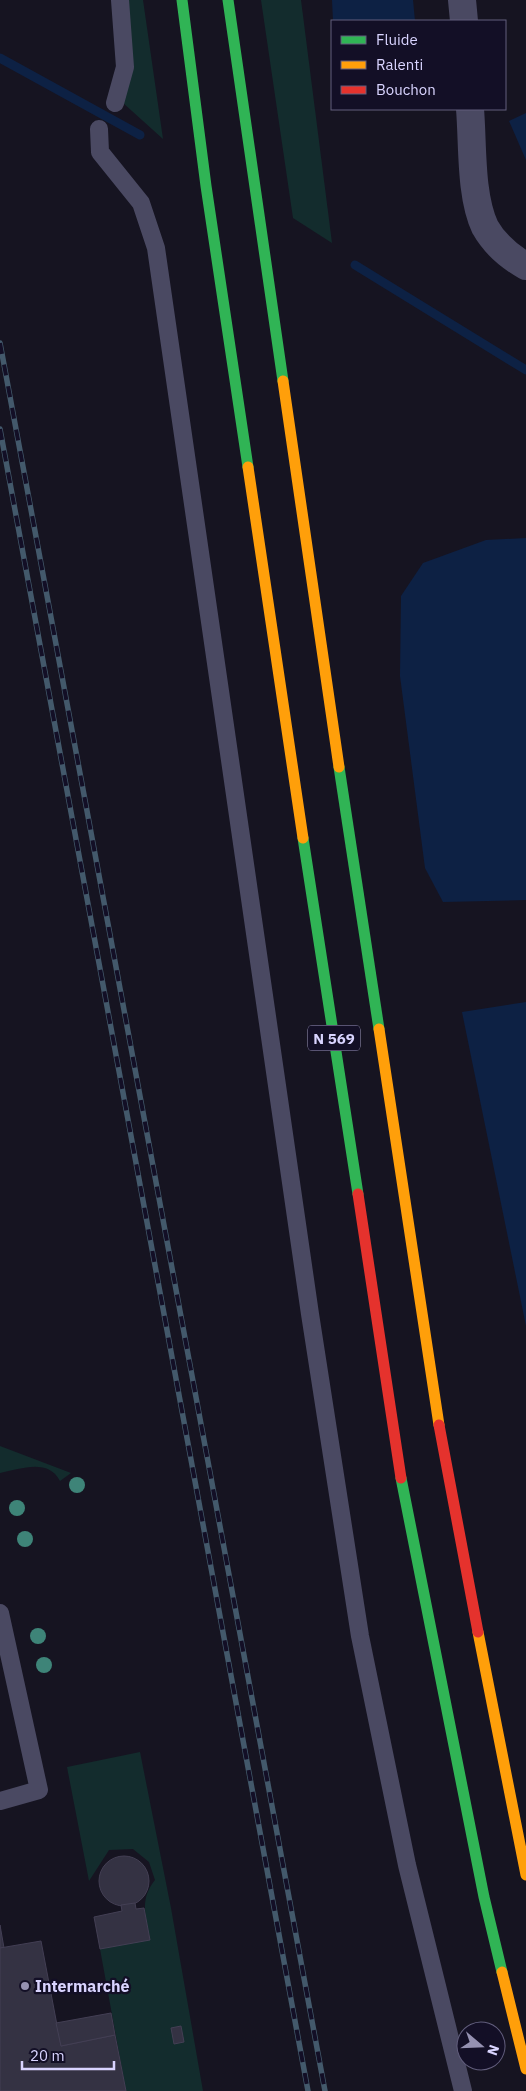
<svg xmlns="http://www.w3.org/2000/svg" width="526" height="2091" font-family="'IBM Plex Sans',sans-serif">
  <rect width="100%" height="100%" fill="#161421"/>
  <g fill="#132c2d">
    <path d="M 125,0 L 143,0 L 163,139 L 122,102 C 137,63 131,40 125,0 Z"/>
    <polygon points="261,0 301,0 332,243 293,218"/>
    <path d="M 0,1446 L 71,1473 L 60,1481 C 48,1458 21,1469 0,1473 Z"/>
    <path d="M 140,1752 L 171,1908 L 203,2091 L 126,2091 L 100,1949 L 150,1939 C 146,1916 139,1900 155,1880 L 149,1862 L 133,1849 L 109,1850 L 89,1881 L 67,1767 Z"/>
  </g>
  <g fill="#0d2144">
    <polygon points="332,0 413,0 415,21 333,21"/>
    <polygon points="526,113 526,160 509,121"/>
    <polygon points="526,538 526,900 443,902 425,868 400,676 401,596 423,563 486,540"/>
    <polygon points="526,1002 526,1326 462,1012"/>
  </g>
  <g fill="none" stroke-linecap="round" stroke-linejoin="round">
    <g stroke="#0d2144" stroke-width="9">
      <polyline points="0,58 140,135"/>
      <polyline points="355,265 526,370"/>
    </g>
  </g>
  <g fill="#343243" stroke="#433f54">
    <circle cx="124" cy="1881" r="25"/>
    <polygon points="135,1903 136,1909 144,1908 150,1940 100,1949 94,1917 122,1911 121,1905"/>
    <polygon points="0,1925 4,1948 0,1948"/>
    <polygon points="41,1941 61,2046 115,2035 126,2091 0,2091 0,1948"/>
    <polygon points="111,2013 115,2035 61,2046 56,2023"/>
    <polygon points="181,2026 184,2042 174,2044 171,2028"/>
  </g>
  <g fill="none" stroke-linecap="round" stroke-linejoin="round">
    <g stroke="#4a4962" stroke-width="18">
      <polyline points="115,103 125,67 120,0"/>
      <polyline points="99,129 100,152 141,203 156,248 310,1314 360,1636 407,1865 463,2091"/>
      <polyline points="0,1613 39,1790 0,1801"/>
    </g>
    <g stroke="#4a4962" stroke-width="28">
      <polyline points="462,0 464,21"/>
      <path d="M 470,109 C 473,144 470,195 485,227 C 494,243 510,257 526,266"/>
    </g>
    <g stroke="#30b455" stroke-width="11">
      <polyline points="182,0 206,186 248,467"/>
      <polyline points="228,0 283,381"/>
      <polyline points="339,767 379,1029"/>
      <polyline points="303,838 358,1194"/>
      <polyline points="401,1478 484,1897 502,1972"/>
    </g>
    <g stroke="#ff9f0a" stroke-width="11">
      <polyline points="283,381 339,767"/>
      <polyline points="248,467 303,838"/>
      <polyline points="379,1029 439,1425"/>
      <polyline points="478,1632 526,1875"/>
      <polyline points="502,1972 526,2069"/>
    </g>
    <g stroke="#e5322d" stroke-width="11">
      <polyline points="358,1194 401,1478"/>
      <polyline points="439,1425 478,1632"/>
    </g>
    <g stroke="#43596b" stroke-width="5.5">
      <g id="rail">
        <polyline points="0,343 325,2091"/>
        <polyline points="0,429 308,2091"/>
      </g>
    </g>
    <use href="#rail" stroke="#130f26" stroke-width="4" stroke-dasharray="11" stroke-linecap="butt"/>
  </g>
  <g fill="#3e8478">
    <circle cx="77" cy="1485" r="8"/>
    <circle cx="17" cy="1508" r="8"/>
    <circle cx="25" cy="1539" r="8"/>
    <circle cx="38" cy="1636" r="8"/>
    <circle cx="44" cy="1665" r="8"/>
  </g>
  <circle fill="#9591b1" stroke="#130f26" stroke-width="2" cx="25" cy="1986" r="5"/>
  <g text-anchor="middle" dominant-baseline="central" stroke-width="4.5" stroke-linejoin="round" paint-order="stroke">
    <rect fill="#130f26" stroke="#9e99be" stroke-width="1" x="308" y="1025.5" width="52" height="25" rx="4"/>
    <g font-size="15" font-weight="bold" fill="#d9d4ff">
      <text x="334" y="1038">N 569</text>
    </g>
    <g font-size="16" font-weight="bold" fill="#d9d4ff" stroke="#130f26" text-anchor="start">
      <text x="35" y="1986">Intermarché</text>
    </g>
  </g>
  <rect x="331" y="20" width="175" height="90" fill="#130f26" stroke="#625e7d"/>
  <rect x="341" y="36" width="25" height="8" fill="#30b455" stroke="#625e7d"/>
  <text x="376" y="45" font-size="15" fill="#d9d4ff">Fluide</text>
  <rect x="341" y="61" width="25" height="8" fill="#ff9f0a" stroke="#625e7d"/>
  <text x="376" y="70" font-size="15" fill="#d9d4ff">Ralenti</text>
  <rect x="341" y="86" width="25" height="8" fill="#e5322d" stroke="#625e7d"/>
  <text x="376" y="95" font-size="15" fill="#d9d4ff">Bouchon</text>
  <g transform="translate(481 2046) rotate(109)"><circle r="24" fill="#130f26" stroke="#625e7d"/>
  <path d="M0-4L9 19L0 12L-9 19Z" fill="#9591b1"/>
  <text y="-8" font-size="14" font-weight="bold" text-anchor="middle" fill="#d9d4ff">N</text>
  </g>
  <path d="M22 2061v8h92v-8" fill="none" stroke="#d9d4ff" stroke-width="2.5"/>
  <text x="30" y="2061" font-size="15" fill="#d9d4ff" stroke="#130f26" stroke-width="4" paint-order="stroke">20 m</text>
</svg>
